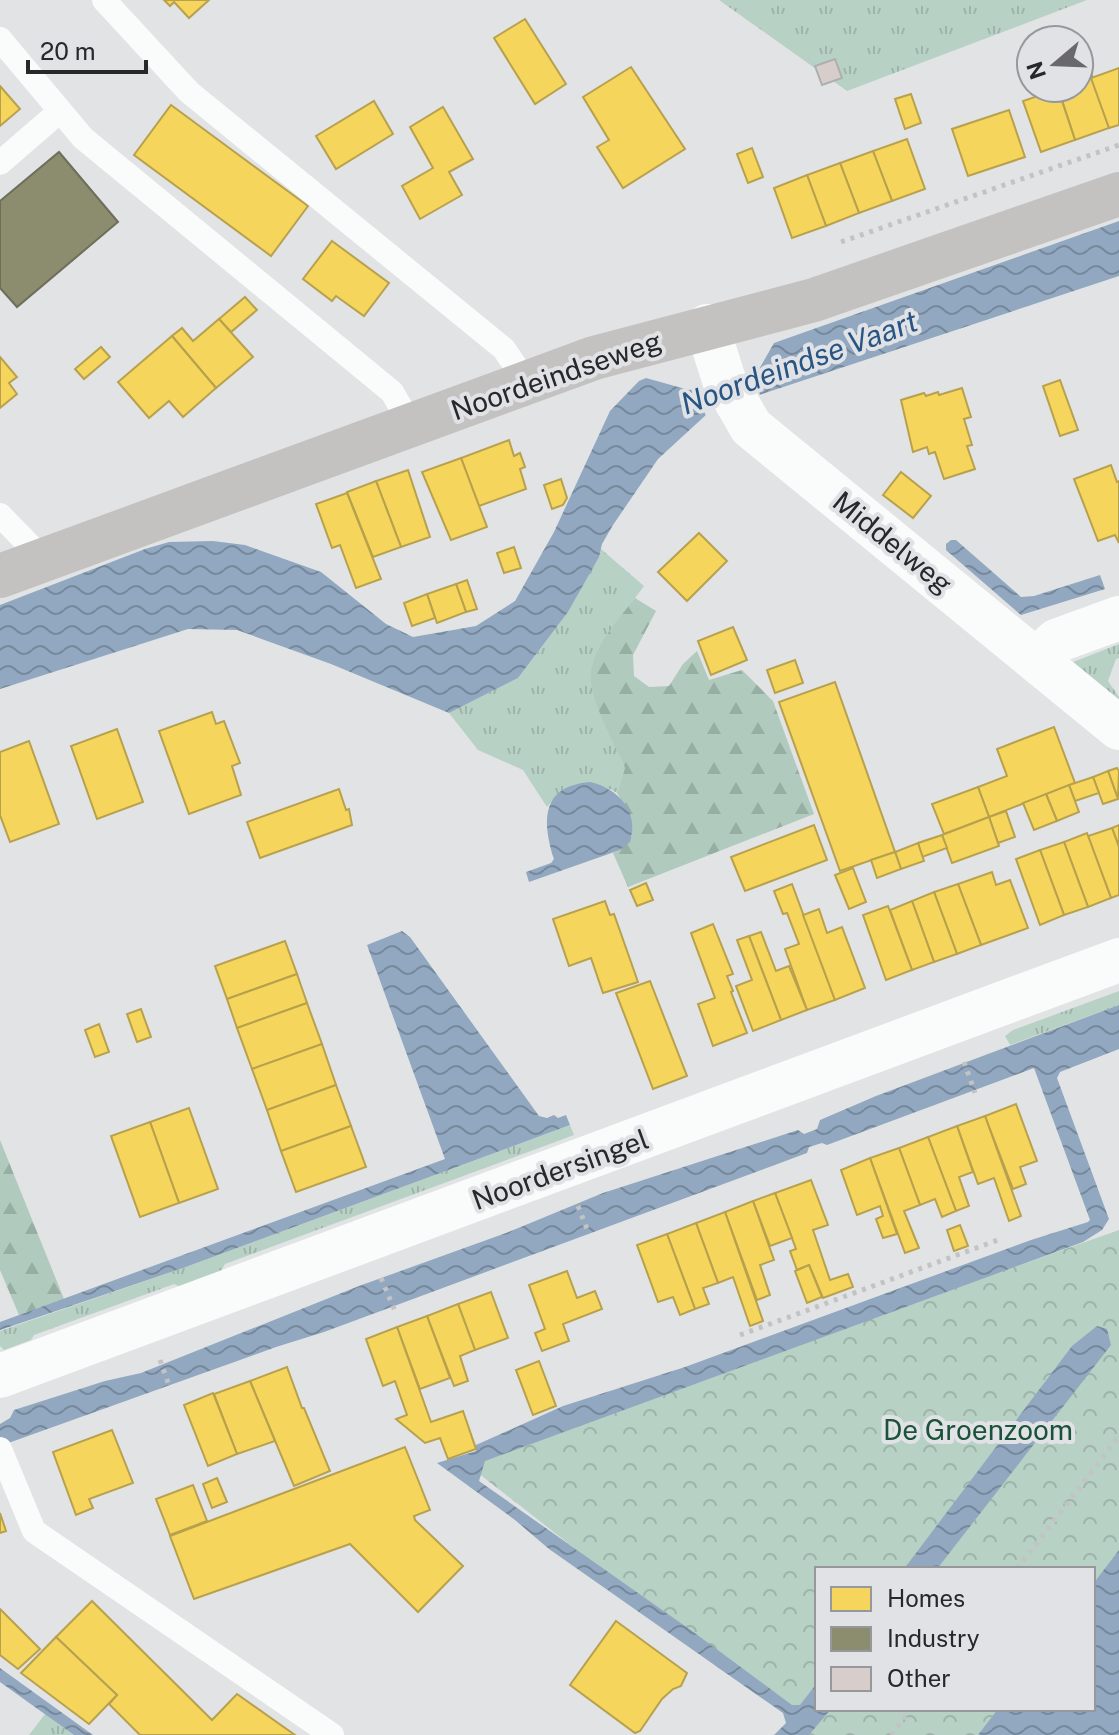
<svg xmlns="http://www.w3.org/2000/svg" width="1119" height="1735" font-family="'Public Sans',sans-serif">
  <defs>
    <pattern id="grass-tufts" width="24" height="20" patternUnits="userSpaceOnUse" patternTransform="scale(2)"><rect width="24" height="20" fill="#b8d1c5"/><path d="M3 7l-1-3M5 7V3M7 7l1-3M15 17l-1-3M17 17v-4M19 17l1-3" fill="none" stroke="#9eb3a9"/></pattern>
    <pattern id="forest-firs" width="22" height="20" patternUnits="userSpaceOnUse" patternTransform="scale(2)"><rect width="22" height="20" fill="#b0cabd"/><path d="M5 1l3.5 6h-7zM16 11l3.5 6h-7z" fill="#97aea3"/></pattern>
    <pattern id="park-crowns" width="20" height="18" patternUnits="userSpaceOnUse" patternTransform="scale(2)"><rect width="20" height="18" fill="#b8d1c5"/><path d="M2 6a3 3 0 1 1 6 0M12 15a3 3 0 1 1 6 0" fill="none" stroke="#9eb3a9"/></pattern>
    <pattern id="water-waves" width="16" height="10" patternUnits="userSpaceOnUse" patternTransform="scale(2)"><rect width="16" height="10" fill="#91a8c0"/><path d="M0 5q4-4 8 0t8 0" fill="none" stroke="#76899c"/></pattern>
  </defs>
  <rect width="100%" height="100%" fill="#e1e3e5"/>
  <g fill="url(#grass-tufts)">
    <polygon points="719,0 1087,0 847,91"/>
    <polygon points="601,549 644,586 607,636 595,698 625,768 617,793 610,789 554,799 547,807 523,770 478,750 449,713 518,678 568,612"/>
    <polygon points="1119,644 1119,658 1116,659 1108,681 1119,697 1119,707 1068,664"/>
    <polygon points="1119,991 1119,1005 1010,1045 1005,1036 1013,1030"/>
    <polygon points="570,1125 574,1135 225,1264 211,1288 196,1294 174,1284 34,1335 31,1340 4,1350 0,1346 0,1331 183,1268"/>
    <polygon points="45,1714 74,1735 29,1735"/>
  </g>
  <g fill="url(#forest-firs)">
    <path d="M 635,598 L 656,611 L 633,655 L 634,676 L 649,687 L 669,686 L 683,664 L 697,651 L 709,680 L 742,670 L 773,701 L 814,814 L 628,887 L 613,853 L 620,850 L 632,836 L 631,817 L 617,793 L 625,768 C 615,744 588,698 591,673 C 594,645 619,619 635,598 Z"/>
    <polygon points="0,1140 64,1299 19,1315 0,1270"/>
  </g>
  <path fill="url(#park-crowns)" fill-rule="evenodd" d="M 1119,1230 L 1119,1735 L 790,1735 L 801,1725 L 464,1462 ZM 817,1569 L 1093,1569 L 1093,1709 L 817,1709 Z"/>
  <g fill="url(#water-waves)">
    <polygon points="1119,221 1119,276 759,395 707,414 658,459 613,525 602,544 599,557 568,612 518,678 449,713 331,664 237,630 188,629 0,689 0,605 145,549 169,542 213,541 245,545 321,572 386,624 413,637 476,626 515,601 554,532 610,411 639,381 646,378 689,390 752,375 758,371 774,343"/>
    <polygon points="951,540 956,540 1021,597 1034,596 1100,575 1105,589 1021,615 946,550 946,544"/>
    <path d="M 590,782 C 618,788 640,812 630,842 L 620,850 L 529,882 L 526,872 L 551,863 L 554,859 C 542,821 541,786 590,782 Z"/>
    <polygon points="402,931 410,937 539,1116 547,1118 554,1115 558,1118 566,1115 570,1125 183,1268 0,1330 0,1322 445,1159 367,945"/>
    <polygon points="1119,1005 1119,1049 1060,1072 1057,1078 1109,1219 1102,1230 1083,1242 485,1461 479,1481 692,1631 792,1705 800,1705 817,1683 817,1709 831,1709 809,1735 774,1735 786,1723 783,1713 549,1549 515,1520 437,1463 476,1451 476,1445 563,1406 685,1367 1031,1240 1088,1222 1090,1220 1034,1068 827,1145 822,1143 809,1147 807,1153 324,1332 276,1347 0,1446 0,1424 10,1418 14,1410 105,1381 141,1373 359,1286 506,1233 603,1193 798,1130 804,1134 817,1129 820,1120 876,1096"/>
    <polygon points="1097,1326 1107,1329 1111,1345 937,1569 904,1569 1072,1346"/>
    <polygon points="1119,1550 1119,1735 978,1735 998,1709 1093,1709 1093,1584"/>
    <polygon points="0,1668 93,1735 74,1735 0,1682"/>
  </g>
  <polygon fill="#e1e3e5" points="753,373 760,395 706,416 694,388"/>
  <g fill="#f6d55c" stroke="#b8a14d" stroke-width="2">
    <polygon points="164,0 209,0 189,18 174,2 170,6"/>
    <polygon points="525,19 566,84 535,104 494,38"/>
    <polygon points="1087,60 1109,128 1075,140 1058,88 1079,88 1079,62"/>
    <polygon points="631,67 685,149 623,188 597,147 609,140 583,97"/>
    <polygon points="1119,68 1119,125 1109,128 1091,78"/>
    <polygon points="0,86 20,109 0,126"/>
    <polygon points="1058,89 1075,140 1041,152 1023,101"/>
    <polygon points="911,94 921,123 905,129 895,99"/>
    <polygon points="374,101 393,134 336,169 316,136"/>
    <polygon points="171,105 308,206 271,256 134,155"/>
    <polygon points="443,107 473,159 449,172 462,195 420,219 402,186 433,168 410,127"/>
    <polygon points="1009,110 1025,157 968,176 952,129"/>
    <polygon points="907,139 925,189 892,201 873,151"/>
    <polygon points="752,148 763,177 748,183 737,154"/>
    <polygon points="873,151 892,201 859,213 840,163"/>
    <polygon points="840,163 859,213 826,226 807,175"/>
    <polygon points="807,175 826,226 792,238 774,188"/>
    <polygon points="332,241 389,283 364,316 336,296 332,301 303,279"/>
    <polygon points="245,297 257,310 231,332 219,319"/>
    <polygon points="219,319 253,357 216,388 172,336 182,328 193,341"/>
    <polygon points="172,336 216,388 183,417 169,401 149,418 118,382"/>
    <polygon points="101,347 110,357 84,379 75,369"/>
    <polygon points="0,357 17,377 9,383 17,394 0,408"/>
    <polygon points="1060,380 1078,430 1060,436 1043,386"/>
    <polygon points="962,388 971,417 964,419 972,445 967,446 975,469 944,479 935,452 929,454 927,447 913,452 901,400 924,393 926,396 938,392 939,395"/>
    <polygon points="509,440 514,456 520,453 525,467 520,469 526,489 479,506 461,458"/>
    <polygon points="461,458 487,527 451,540 422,472"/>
    <polygon points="1111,465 1117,482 1119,481 1119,543 1115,535 1098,541 1074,479"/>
    <polygon points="408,470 430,537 401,547 376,481"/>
    <polygon points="901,472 931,496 913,518 883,495"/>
    <polygon points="561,479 567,498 563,505 552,509 544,485"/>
    <polygon points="376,481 401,547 373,557 347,492"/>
    <polygon points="347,493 381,579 356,588 340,545 332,548 316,504"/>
    <polygon points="699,533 727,561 687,601 658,572"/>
    <polygon points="514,547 521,568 504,573 497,553"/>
    <polygon points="467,580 477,609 466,612 456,584"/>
    <polygon points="456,584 466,612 437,623 427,594"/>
    <polygon points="427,594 435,618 412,626 404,603"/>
    <polygon points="733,627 747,660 711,675 698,641"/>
    <polygon points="795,660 803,683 775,693 767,670"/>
    <polygon points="835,682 895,852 840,871 779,702"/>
    <polygon points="212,712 216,724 224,721 240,763 232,766 241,795 189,814 159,731"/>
    <polygon points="1054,727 1075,783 989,817 978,787 1007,776 997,749"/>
    <polygon points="117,729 143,802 97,819 71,746"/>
    <polygon points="29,741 59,824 10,842 0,815 0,752"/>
    <polygon points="1117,768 1119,771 1118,799 1108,771"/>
    <polygon points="1108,771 1118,799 1103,804 1093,777"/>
    <polygon points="1093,777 1099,793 1075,801 1069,785"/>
    <polygon points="1069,785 1079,812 1057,821 1046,794"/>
    <polygon points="978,787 989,817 944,834 932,804"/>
    <polygon points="339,789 346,810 349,809 352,825 260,858 247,822"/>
    <polygon points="1046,794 1057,821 1034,830 1023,803"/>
    <polygon points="1006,811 1015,837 998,843 989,817"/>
    <polygon points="989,817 999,846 952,863 942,835"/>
    <polygon points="814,825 827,860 745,891 731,857"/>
    <polygon points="1119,825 1119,847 1112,828"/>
    <polygon points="1112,828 1119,847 1119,895 1111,898 1088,836"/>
    <polygon points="1087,833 1111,898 1088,907 1064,842"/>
    <polygon points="942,835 947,848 922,857 918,843"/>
    <polygon points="1064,842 1088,907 1064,915 1040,850"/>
    <polygon points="918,843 924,861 901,869 895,852"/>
    <polygon points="1040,850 1064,915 1040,925 1016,859"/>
    <polygon points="895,852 901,869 877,878 871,860"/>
    <polygon points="853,868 866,902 849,909 835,875"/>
    <polygon points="992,872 996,885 1010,880 1028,928 981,945 958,884"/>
    <polygon points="646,883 653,900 637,906 630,890"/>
    <polygon points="792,884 835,1000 807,1010 785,949 799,944 787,913 783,914 774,891"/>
    <polygon points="958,884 981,945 957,954 934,892"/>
    <polygon points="934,892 957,954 934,962 912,901"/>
    <polygon points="605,901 610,915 614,914 638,982 603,993 591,958 569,966 553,919"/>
    <polygon points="912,901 934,962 912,970 890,910"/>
    <polygon points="888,906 912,970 886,980 863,915"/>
    <polygon points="819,909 827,933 842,927 865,988 835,1000 803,915"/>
    <polygon points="713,924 733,974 727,976 733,991 731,992 747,1033 713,1046 698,1004 715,998 691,933"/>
    <polygon points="761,932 776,971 789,966 807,1010 781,1020 749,936"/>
    <polygon points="749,936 781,1020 753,1031 736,986 752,980 737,940"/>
    <polygon points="285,941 297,974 227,999 215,966"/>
    <polygon points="297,974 307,1003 237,1028 227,999"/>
    <polygon points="650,981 687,1076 653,1089 616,993"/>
    <polygon points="307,1003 322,1044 252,1069 237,1028"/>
    <polygon points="141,1009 151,1037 137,1042 127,1014"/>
    <polygon points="99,1024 109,1052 95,1057 85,1030"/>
    <polygon points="322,1044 336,1085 267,1110 252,1069"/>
    <polygon points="336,1085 351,1126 281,1151 267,1110"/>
    <polygon points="1016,1104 1037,1161 1020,1167 1026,1184 1013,1189 985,1116"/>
    <polygon points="189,1108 218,1189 179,1203 150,1122"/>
    <polygon points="985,1116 1021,1216 1009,1221 994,1178 978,1184 957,1126"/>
    <polygon points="150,1122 179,1203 140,1217 111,1136"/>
    <polygon points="351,1126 366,1167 296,1192 281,1151"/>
    <polygon points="957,1126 973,1172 959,1177 969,1206 956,1211 928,1137"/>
    <polygon points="928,1137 956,1211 942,1217 935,1199 920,1205 899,1148"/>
    <polygon points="899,1148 920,1205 904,1211 919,1248 905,1253 870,1158"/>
    <polygon points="870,1158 897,1234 883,1238 876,1219 883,1216 880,1206 857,1215 841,1170"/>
    <polygon points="811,1180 828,1225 813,1230 830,1280 848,1274 853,1287 823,1298 809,1265 797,1270 790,1251 796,1249 775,1193"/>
    <polygon points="775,1193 792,1238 770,1246 753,1201"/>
    <polygon points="753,1201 774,1260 760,1265 770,1295 757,1300 725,1212"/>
    <polygon points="725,1212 763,1321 750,1326 733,1277 718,1283 696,1223"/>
    <polygon points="696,1223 718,1283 703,1288 709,1304 695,1309 667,1234"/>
    <polygon points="960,1225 968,1246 954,1251 947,1230"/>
    <polygon points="667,1234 695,1309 680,1315 673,1297 658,1302 637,1245"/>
    <polygon points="809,1265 822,1297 807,1303 795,1271"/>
    <polygon points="567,1271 577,1298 595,1291 602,1309 563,1324 569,1341 542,1351 535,1333 545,1329 529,1285"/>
    <polygon points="491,1292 508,1338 475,1350 458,1304"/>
    <polygon points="458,1304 475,1350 460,1356 468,1381 454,1386 427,1316"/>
    <polygon points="427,1316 450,1378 420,1389 397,1327"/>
    <polygon points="397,1327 431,1422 463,1411 476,1449 448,1459 440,1438 425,1443 396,1419 407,1415 395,1381 383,1386 366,1339"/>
    <polygon points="539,1361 556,1406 533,1415 516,1370"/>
    <polygon points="287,1367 302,1408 304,1408 330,1471 294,1486 250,1381"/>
    <polygon points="250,1381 275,1441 237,1454 214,1394"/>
    <polygon points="213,1393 237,1454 208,1466 184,1405"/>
    <polygon points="112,1430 133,1483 89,1499 93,1508 76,1515 53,1452"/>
    <polygon points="405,1447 430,1510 414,1516 415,1520 463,1566 418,1612 350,1544 194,1599 170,1536"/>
    <polygon points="217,1478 227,1502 212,1508 203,1484"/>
    <polygon points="193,1485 207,1521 170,1535 156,1499"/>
    <polygon points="0,1513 6,1531 0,1533"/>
    <polygon points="92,1601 212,1720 237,1694 295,1735 140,1735 109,1704 117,1695 56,1637"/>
    <polygon points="0,1609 40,1649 18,1669 0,1655"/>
    <polygon points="616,1621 687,1673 681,1686 673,1689 662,1699 640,1731 635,1733 570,1685"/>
    <polygon points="56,1637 117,1695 89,1724 21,1673"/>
  </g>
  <polygon fill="#8c8c6e" stroke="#6e6e5a" stroke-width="2" points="59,152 118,222 17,307 0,288 0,201"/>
  <polygon fill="#d7cecc" stroke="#aeaeaf" stroke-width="2" points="835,59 842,78 822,85 815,66"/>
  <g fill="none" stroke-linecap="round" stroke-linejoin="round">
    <g stroke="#c3c3c4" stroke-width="5" stroke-dasharray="4 6" stroke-linecap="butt">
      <polyline points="841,242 1119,145"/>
      <polyline points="964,1062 975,1093"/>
      <polyline points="578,1206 589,1234"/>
      <polyline points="381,1278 395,1311"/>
      <polyline points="740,1335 998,1240"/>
      <polyline points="160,1360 170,1388"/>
      <polyline points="1017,1569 1119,1436"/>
      <polyline points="891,1735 911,1709"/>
    </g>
    <g stroke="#fafbfb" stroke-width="24">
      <polyline points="104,0 189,92 504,349 526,382"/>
      <polyline points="0,39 83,138 392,392 411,425"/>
      <polyline points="0,163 60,111"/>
      <polyline points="0,515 44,560"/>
      <polyline points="0,1449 34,1531 332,1735"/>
    </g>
    <g stroke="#fafbfb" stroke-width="44">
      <polyline points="707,326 724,380 751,427 1119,728"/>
      <polyline points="1037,660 1056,641 1119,618"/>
      <polyline points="0,1376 1119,960"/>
    </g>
    <polyline stroke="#c3c2c0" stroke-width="44" points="0,576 594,358 814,300 1119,194"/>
  </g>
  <g text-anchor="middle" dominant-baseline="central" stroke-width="8" stroke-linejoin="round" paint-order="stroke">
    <g font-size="28" fill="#28282a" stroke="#e0e2e6">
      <text transform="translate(556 375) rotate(-19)">Noordeindseweg</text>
      <text transform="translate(893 542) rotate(39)">Middelweg</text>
      <text transform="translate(560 1169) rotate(-20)">Noordersingel</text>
    </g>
    <g font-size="28" fill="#1b533a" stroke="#e0e2e6">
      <text x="978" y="1429">De Groenzoom</text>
    </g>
    <g font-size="30" font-style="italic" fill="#285584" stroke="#e0e2e6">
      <text transform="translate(799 362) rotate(-20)">Noordeindse Vaart</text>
    </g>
  </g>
  <rect x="815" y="1567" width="280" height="144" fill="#e0e2e6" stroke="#96989b" stroke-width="2"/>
  <rect x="831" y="1587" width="40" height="24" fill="#f6d55c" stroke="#96989b" stroke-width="2"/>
  <text x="887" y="1607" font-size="24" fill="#28282a">Homes</text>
  <rect x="831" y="1627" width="40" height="24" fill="#8c8c6e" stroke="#96989b" stroke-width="2"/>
  <text x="887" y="1647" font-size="24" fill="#28282a">Industry</text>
  <rect x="831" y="1667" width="40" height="24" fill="#d7cecc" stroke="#96989b" stroke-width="2"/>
  <text x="887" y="1687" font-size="24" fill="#28282a">Other</text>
  <g transform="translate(1055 64) rotate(251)"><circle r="38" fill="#e0e2e6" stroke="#96989b" stroke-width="2"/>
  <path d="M0-6L14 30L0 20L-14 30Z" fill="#69696b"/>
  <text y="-12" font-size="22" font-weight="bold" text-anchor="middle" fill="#28282a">N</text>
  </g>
  <path d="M28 60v12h118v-12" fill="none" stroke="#28282a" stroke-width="4"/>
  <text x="40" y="60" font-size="24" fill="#28282a" stroke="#e0e2e6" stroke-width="6" paint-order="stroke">20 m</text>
</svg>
